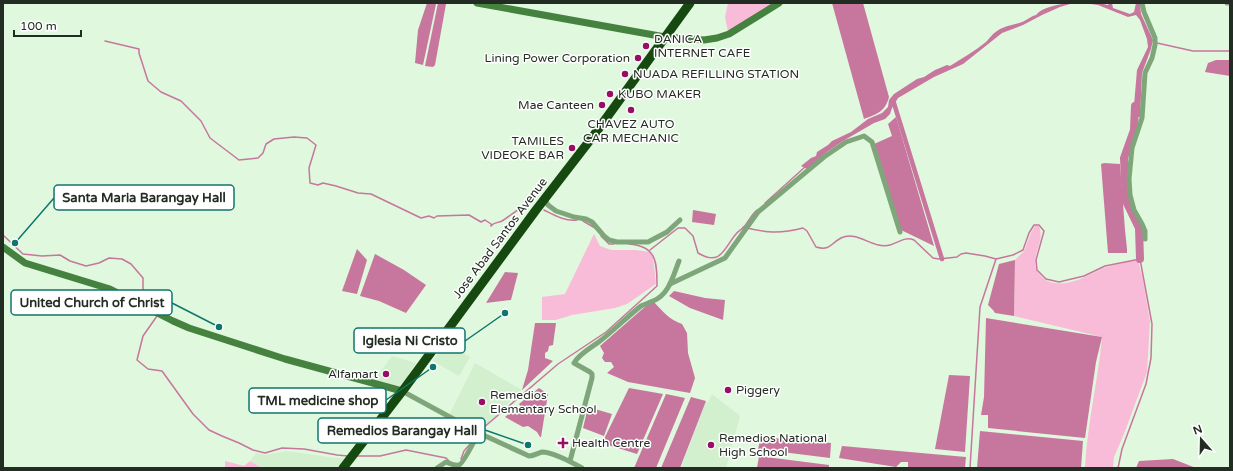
<svg xmlns="http://www.w3.org/2000/svg" width="1233" height="471" font-family="'Varela Round',sans-serif">
  <rect width="100%" height="100%" fill="#e0f8dd"/>
  <g fill="#d2efce">
    <polygon points="445,343 470,357 459,376 433,361"/>
    <polygon points="392,356 416,363 398,389 373,382"/>
    <polygon points="475,363 522,390 489,422 477,429 449,415"/>
    <polygon points="712,394 740,416 726,468 681,468 705,404 708,402"/>
    <polygon points="286,451 336,458 344,458 337,468 260,468 260,467 250,461 256,453 265,455"/>
  </g>
  <g fill="#f9bcd8">
    <polygon points="728,3 775,3 728,32 725,17"/>
    <path d="M 1035,226 L 1039,226 C 1045,241 1032,253 1036,268 C 1037,272 1040,275 1043,278 C 1055,288 1075,282 1087,276 C 1094,273 1100,269 1107,267 C 1117,264 1127,262 1138,260 L 1143,280 L 1150,322 L 1147,372 L 1124,434 L 1114,457 L 1113,468 L 1085,468 C 1087,424 1098,381 1102,337 L 1014,316 L 1015,260 L 1024,251 L 1031,233 Z"/>
    <polygon points="594,234 600,246 611,250 636,250 650,252 653,258 656,284 627,304 615,308 572,315 556,320 542,320 542,297 565,294"/>
    <polygon points="225,461 244,466 250,461 260,467 260,468 225,468"/>
  </g>
  <g fill="#c7769d">
    <polygon points="427,3 436,3 436,4 423,65 415,63 418,30"/>
    <polygon points="438,3 446,4 435,65 433,67 425,66"/>
    <path d="M 832,3 L 863,3 L 889,97 C 885,112 877,114 864,119 Z"/>
    <path d="M 1067,3 L 1099,3 L 1108,5 L 1109,3 L 1112,3 L 1113,8 L 1130,14 L 1134,12 L 1136,3 L 1140,3 L 1141,14 L 1153,40 L 1151,49 L 1142,73 L 1140,117 L 1133,117 L 1137,70 L 1148,47 L 1147,39 L 1140,20 L 1136,15 L 1128,17 L 1098,5 L 1091,4 L 1083,3 L 1070,4 L 1060,7 L 1042,15 L 1023,25 L 1002,33 L 963,64 L 934,77 L 898,98 L 892,108 L 890,114 L 885,119 L 874,123 L 843,141 L 827,152 L 807,169 L 801,166 L 811,158 L 816,156 L 817,152 L 828,145 L 832,141 L 851,132 L 868,119 L 882,113 L 888,107 L 889,100 L 894,94 L 917,79 L 924,77 L 935,70 L 947,65 L 950,66 C 962,58 975,51 986,42 C 990,38 992,34 997,31 C 1004,26 1014,25 1022,22 C 1027,20 1031,16 1036,15 C 1042,7 1058,5 1067,3 Z"/>
    <polygon points="1216,60 1230,60 1230,76 1205,72 1208,63"/>
    <polygon points="896,117 934,246 901,230 874,144 892,136 888,124"/>
    <polygon points="1104,163 1120,164 1125,230 1127,249 1127,253 1108,253 1101,164"/>
    <polygon points="693,210 716,214 714,225 692,222"/>
    <polygon points="357,249 367,260 357,294 342,291"/>
    <polygon points="375,254 404,270 426,285 406,313 379,301 360,296"/>
    <polygon points="1015,260 1014,316 995,313 993,310 988,305 999,264"/>
    <polygon points="505,272 518,273 511,300 486,303"/>
    <polygon points="674,291 705,298 725,300 723,320 690,308 669,296"/>
    <path d="M 654,302 C 663,312 670,320 682,324 L 687,333 L 688,353 L 695,378 L 690,393 L 628,382 L 607,373 L 614,367 L 611,362 L 605,362 L 602,358 L 604,353 L 600,346 L 647,305 Z"/>
    <polygon points="986,318 1102,337 1096,362 1085,438 988,428 988,415 981,415 984,397"/>
    <polygon points="535,323 556,323 553,345 549,346 548,351 545,353 545,358 553,361 522,390 528,370"/>
    <polygon points="949,375 970,376 965,452 935,449"/>
    <polygon points="539,388 548,394 541,437 540,437 537,432 528,426 523,427 505,417 513,410 517,411 521,407 519,404"/>
    <polygon points="629,388 663,394 637,454 605,444 605,437"/>
    <polygon points="666,394 685,398 656,468 634,468"/>
    <polygon points="691,397 706,401 680,468 661,468"/>
    <polygon points="588,407 612,414 604,436 583,428"/>
    <polygon points="980,431 1083,441 1081,468 977,468"/>
    <polygon points="761,437 831,443 830,458 758,449"/>
    <polygon points="842,446 966,457 965,468 908,468 908,462 901,462 896,467 839,458"/>
    <polygon points="759,456 829,465 829,468 757,468"/>
    <polygon points="1173,459 1196,468 1136,468 1139,461"/>
  </g>
  <g fill="none" stroke-linecap="round" stroke-linejoin="round">
    <g stroke="#c7769d" stroke-width="1.5">
      <path d="M 105,41 L 139,49 L 139,53 L 148,81 L 161,92 L 181,101 L 201,121 L 210,138 L 239,160 L 258,158 L 263,153 L 266,144 L 274,139 L 294,137 L 307,138 L 316,145 L 309,168 L 310,183 L 318,185 L 323,183 L 336,186 L 358,193 L 371,194 L 421,218 L 429,216 L 434,218 L 437,216 L 469,215 L 481,222 L 485,220 L 491,224 L 491,226 C 494,222 498,223 502,221 C 513,214 520,207 532,202"/>
      <polyline points="1157,43 1193,51 1230,51"/>
      <polyline points="765,203 805,167"/>
      <path d="M 544,210 C 554,215 566,222 577,220"/>
      <polyline points="583,221 595,228"/>
      <path d="M 743,227 C 766,233 780,234 803,228 L 807,231 L 816,247 C 830,251 830,244 841,238 C 858,230 873,250 890,245 C 898,243 905,236 914,240 L 933,258 L 939,259 L 957,257 L 961,254 L 966,253 L 985,256 L 996,259 L 1013,255 L 1023,250 L 1029,233 L 1034,225 L 1039,225 L 1044,231 L 1036,260 L 1037,270 L 1046,279 L 1059,282 L 1084,276 L 1105,266 L 1140,259 L 1152,324 L 1151,358 L 1146,384 L 1122,449 L 1118,468"/>
      <polyline points="3,235 23,254 42,256 60,255 70,261 86,266 99,263 109,258 122,259 131,264 143,278 143,300 160,310 159,311"/>
      <polyline points="601,236 609,244 614,244"/>
      <path d="M 650,250 L 678,228 L 685,228 L 693,236 L 698,253 C 721,267 724,248 736,234 C 738,231 741,230 744,227 C 749,221 751,215 757,210"/>
      <polyline points="157,316 143,336 137,360 148,369 162,371 193,414 209,430 222,436 239,443 253,450 265,453 282,448 304,449 337,455 348,456"/>
      <path d="M 483,428 L 558,364 L 606,332 L 657,286 C 657,263 657,246 629,244"/>
      <polyline points="356,456 380,456 406,450 446,458 449,461"/>
      <polyline points="461,459 464,451 470,444"/>
      <polyline points="970,468 980,307 996,259"/>
    </g>
    <polyline stroke="#c7769d" stroke-width="4.5" points="893,100 942,259"/>
    <polyline stroke="#c7769d" stroke-width="8" points="1135,106 1134,130 1124,158 1125,181 1126,201 1139,228 1140,259"/>
    <g stroke="#7fa67a" stroke-width="5">
      <polyline points="1142,3 1144,12 1155,38 1155,45 1152,58 1145,73 1142,118 1132,148 1129,179 1130,195 1134,210 1142,224 1145,231 1145,239"/>
      <polyline points="1227,3 1230,3"/>
      <polyline points="544,199 548,205 556,211 574,217 586,219 592,222 604,236 609,240 617,242 648,242 667,232 680,220"/>
      <polyline points="670,284 725,258 758,212 824,157 846,142 864,136 872,142 900,232"/>
      <path d="M 402,391 L 481,434 L 529,456 C 534,456 538,453 542,452 C 552,452 573,463 582,468"/>
      <path d="M 570,461 L 592,378 L 592,374 L 590,372 L 574,363 C 580,353 591,348 600,341 C 614,330 627,317 641,306 C 645,304 649,303 653,301 C 669,295 673,276 679,261"/>
      <path d="M 437,468 L 446,462 C 449,463 455,466 459,465 C 463,464 474,441 477,436 L 478,434 L 481,434"/>
    </g>
    <g stroke="#46823f" stroke-width="7">
      <polyline points="477,3 665,37 704,40 717,38 729,34 779,3"/>
      <polyline points="3,247 25,263 110,289 173,321 189,328 285,359 402,391"/>
    </g>
    <polyline stroke="#15490f" stroke-width="9" points="343,468 404,389 536,210 594,135 690,3"/>
  </g>
  <g fill="#970f64" stroke="#fff" stroke-width="1.5">
    <circle cx="646" cy="46" r="4"/>
    <circle cx="638" cy="58" r="4"/>
    <circle cx="625" cy="74" r="4"/>
    <circle cx="610" cy="94" r="4"/>
    <circle cx="602" cy="105" r="4"/>
    <circle cx="631" cy="110" r="4"/>
    <circle cx="572" cy="148" r="4"/>
    <circle cx="386" cy="374" r="4"/>
    <circle cx="728" cy="390" r="4"/>
    <circle cx="482" cy="402" r="4"/>
    <path d="M561 437h4v4h4v4h-4v4h-4v-4h-4v-4h4z"/>
    <circle cx="711" cy="445" r="4"/>
  </g>
  <g text-anchor="middle" dominant-baseline="central" stroke-width="3" stroke-linejoin="round" paint-order="stroke">
    <g font-size="12" fill="#232c22" stroke="#fff" text-anchor="start">
      <text x="654" y="39">DANICA<tspan x="654" dy="14">INTERNET CAFE</tspan></text>
      <text x="630" y="58" text-anchor="end">Lining Power Corporation</text>
      <text x="633" y="74">NUADA REFILLING STATION</text>
      <text x="618" y="94">KUBO MAKER</text>
      <text x="594" y="105" text-anchor="end">Mae Canteen</text>
      <text x="631" y="124" text-anchor="middle">CHAVEZ AUTO<tspan x="631" dy="14">CAR MECHANIC</tspan></text>
      <text x="564" y="141" text-anchor="end">TAMILES<tspan x="564" dy="14">VIDEOKE BAR</tspan></text>
      <text x="378" y="374" text-anchor="end">Alfamart</text>
      <text x="736" y="390">Piggery</text>
      <text x="490" y="395">Remedios<tspan x="490" dy="14">Elementary School</tspan></text>
      <text x="719" y="438">Remedios National<tspan x="719" dy="14">High School</tspan></text>
      <text x="572" y="443">Health Centre</text>
    </g>
    <g font-size="12" fill="#232c22" stroke="#fff">
      <text transform="translate(500 238) rotate(-53)">Jose Abad Santos Avenue</text>
    </g>
  </g>
  <path fill="none" stroke="#0f766e" stroke-width="1.5" d="M15 243L54 198M219 327L172 303M505 313L465 341M433 367L386 400M528 445L485 430"/>
  <g fill="#0f766e" stroke="#fff" stroke-width="1.5">
    <circle cx="15" cy="243" r="4"/>
    <circle cx="219" cy="327" r="4"/>
    <circle cx="505" cy="313" r="4"/>
    <circle cx="433" cy="367" r="4"/>
    <circle cx="528" cy="445" r="4"/>
  </g>
  <g fill="#fff" stroke="#0f766e" stroke-width="1.5">
    <rect x="54" y="185" width="180" height="25" rx="4"/>
    <rect x="11" y="290" width="161" height="25" rx="4"/>
    <rect x="354" y="328" width="111" height="25" rx="4"/>
    <rect x="249" y="388" width="137" height="25" rx="4"/>
    <rect x="318" y="418" width="167" height="25" rx="4"/>
  </g>
  <g font-size="13" text-anchor="middle" font-weight="bold" fill="#232c22">
    <text x="144" y="202">Santa Maria Barangay Hall</text>
    <text x="92" y="307">United Church of Christ</text>
    <text x="410" y="345">Iglesia Ni Cristo</text>
    <text x="318" y="405">TML medicine shop</text>
    <text x="402" y="435">Remedios Barangay Hall</text>
  </g>
  <rect width="1233" height="471" fill="none" stroke="#232c22" stroke-width="8"/>
  <g transform="translate(1201 439) rotate(340)" stroke="#ffffff" stroke-width="3" paint-order="stroke">
  <path d="M0-3L7 15L0 10L-7 15Z" fill="#232c22"/>
  <text y="-6" font-size="11" font-weight="bold" text-anchor="middle" fill="#232c22">N</text>
  </g>
  <path d="M14 30v6h67v-6" fill="none" stroke="#232c22" stroke-width="2"/>
  <text x="20" y="30" font-size="12" fill="#232c22" stroke="#ffffff" stroke-width="3" paint-order="stroke">100 m</text>
</svg>
